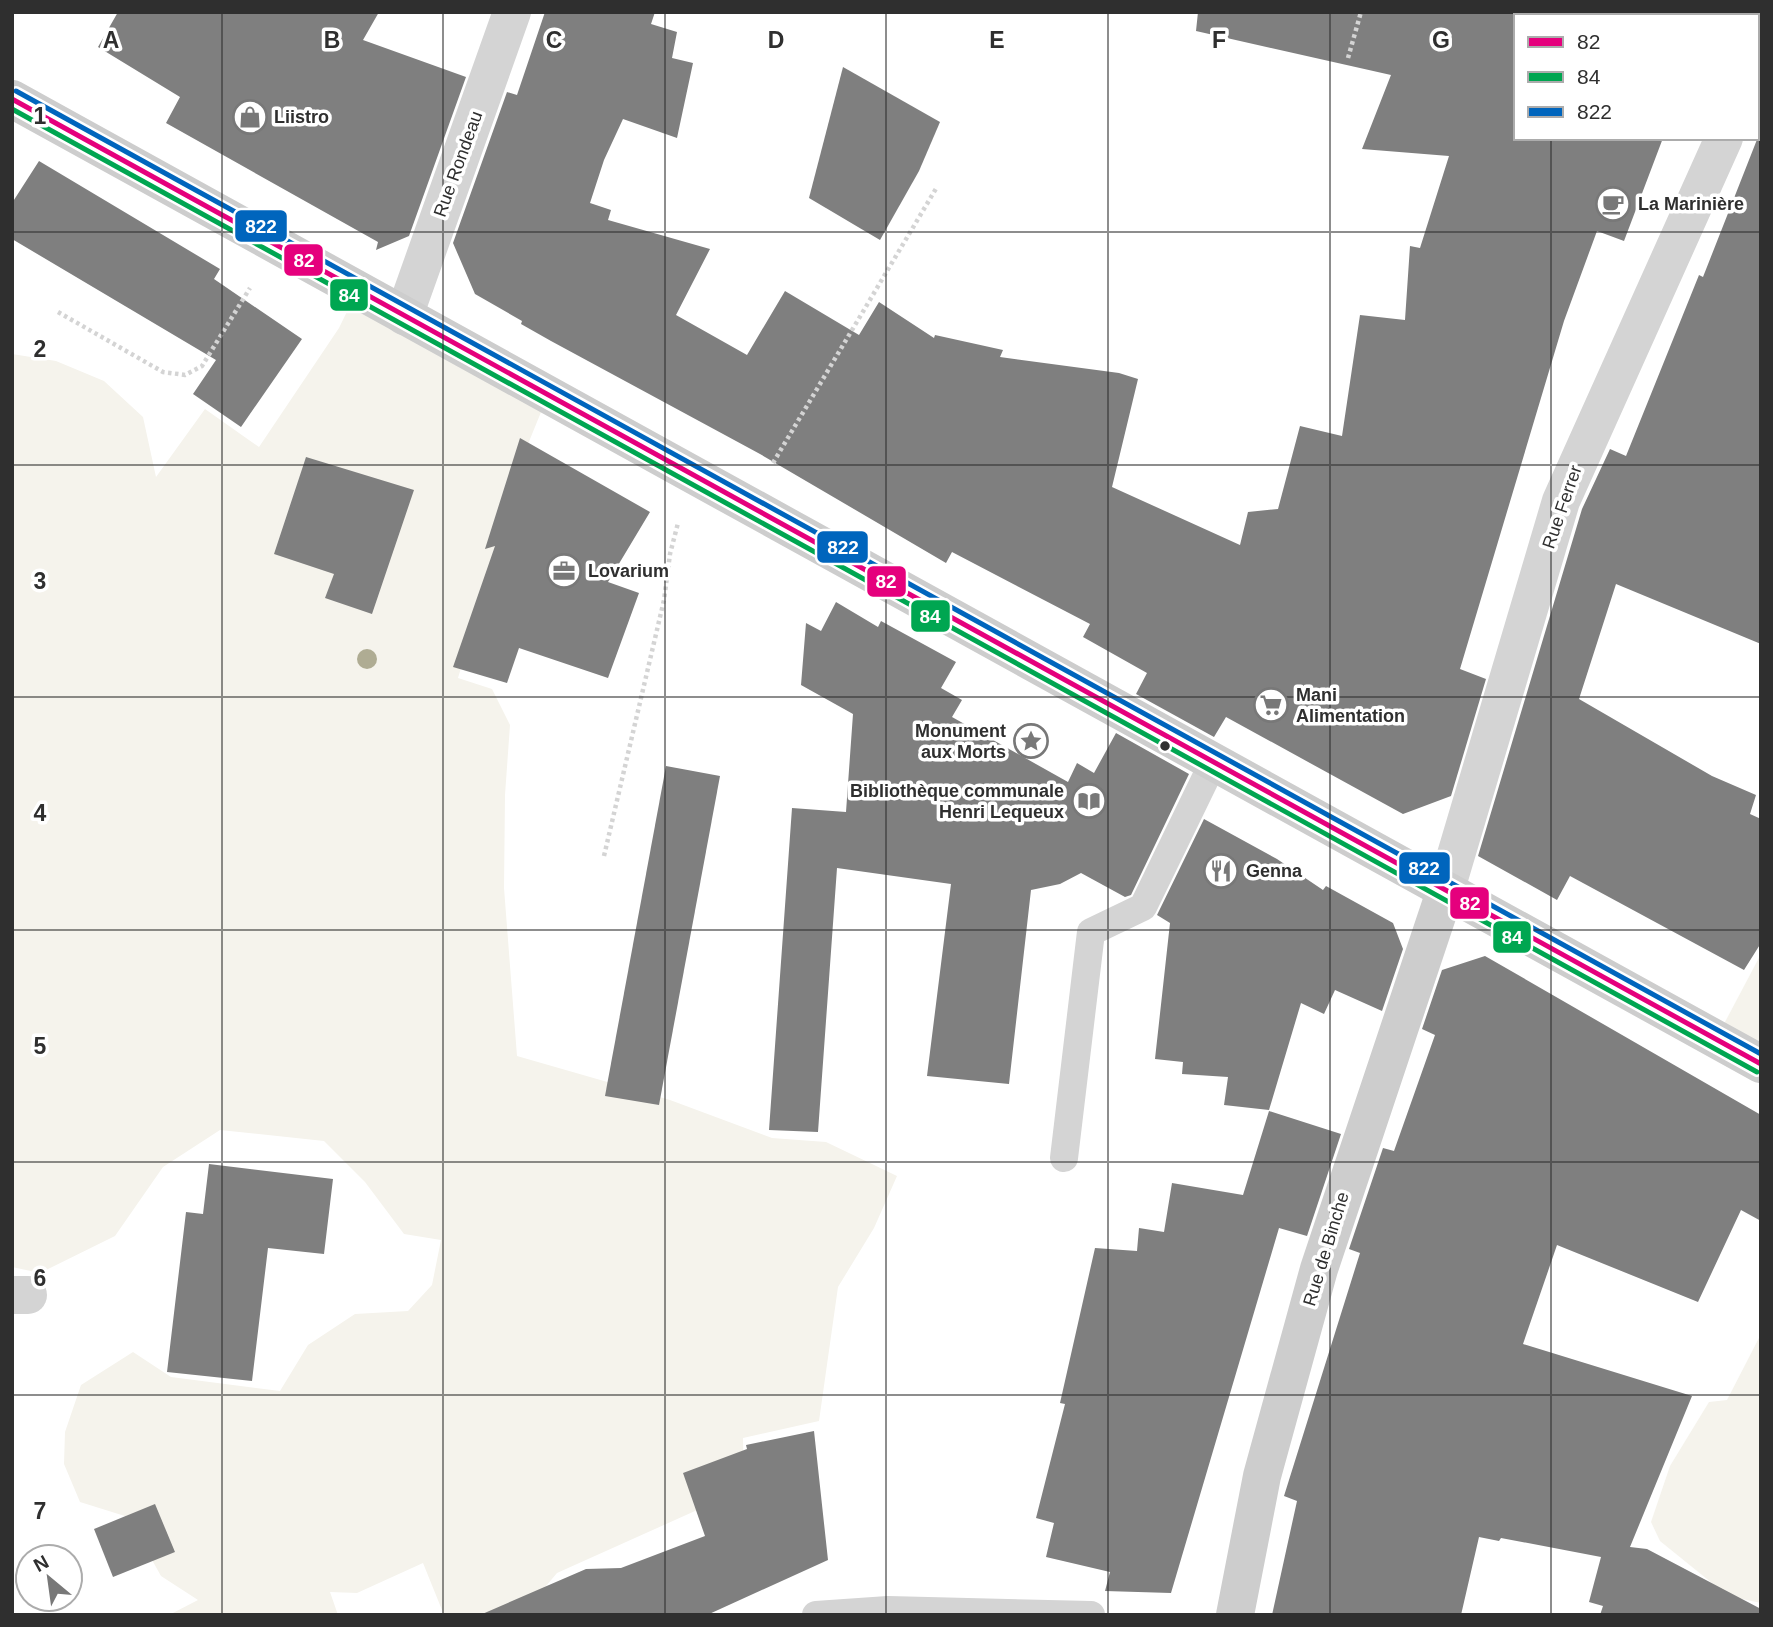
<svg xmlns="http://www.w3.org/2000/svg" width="1773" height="1627" font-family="Arial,sans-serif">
  <rect width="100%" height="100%" fill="#fff"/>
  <g fill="#f5f3ec">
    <polygon points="357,291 548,395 528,444 458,678 492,689 510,725 505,795 504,888 517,1056 670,1100 772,1138 826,1142 897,1176 874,1228 838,1287 819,1421 743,1438 744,1489 557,1573 536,1598 539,1615 444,1615 423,1563 357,1593 330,1592 338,1615 169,1615 198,1600 161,1576 128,1517 80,1502 64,1464 65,1432 81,1385 133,1352 171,1377 280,1391 308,1345 355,1314 408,1311 432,1285 441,1240 404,1234 365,1182 324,1141 220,1130 163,1167 115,1236 40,1273 12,1267 12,354 56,361 104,381 143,417 156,477 205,409 259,447 339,328"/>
    <polygon points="1761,954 1761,1064 1716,1039"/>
    <polygon points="1761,1334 1761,1603 1728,1596 1660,1541 1651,1522 1670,1466 1709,1402 1727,1400"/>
  </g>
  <g fill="#7f7f7f">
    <polygon points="118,12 379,12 363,40 466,77 409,236 376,250 378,242 166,123 180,97 98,47"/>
    <polygon points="545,12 655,12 651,24 677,32 672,58 693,63 677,138 623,119 604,160 590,203 611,210 608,220 710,249 676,315 747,355 785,291 859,335 879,302 934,338 935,335 1003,350 1000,357 1119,373 1138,379 1112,487 1240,545 1248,512 1278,509 1300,426 1342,436 1360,315 1405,320 1410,246 1420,248 1449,156 1362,149 1391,75 1196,31 1198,12 1516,12 1516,138 1663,138 1624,241 1597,231 1564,321 1460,669 1486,679 1451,796 1403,814 1226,717 1214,737 1136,694 1147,673 1083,637 1090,624 952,552 946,563 760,454 551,341 521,324 522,321 475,294 453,243 507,92 517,95"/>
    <polygon points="843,67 940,122 919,171 880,240 809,198"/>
    <polygon points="1758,137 1761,138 1761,644 1616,584 1579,699 1712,776 1756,795 1750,814 1761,819 1761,943 1744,970 1570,876 1557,900 1478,856 1582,509 1610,449 1626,456 1699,275 1703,277"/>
    <polygon points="39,161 220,269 214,279 302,339 241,427 193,394 216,360 12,239 12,203"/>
    <polygon points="520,438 650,512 608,582 639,593 608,678 519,648 507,683 453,667 495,546 485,549"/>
    <polygon points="306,457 414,490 372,614 325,598 334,574 274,554"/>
    <polygon points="836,602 878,627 881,621 956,662 941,688 962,700 952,717 1068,782 1077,763 1094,773 1116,733 1189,774 1131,895 1125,897 1081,873 1060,884 1031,890 1009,1084 927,1076 951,884 837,868 818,1132 769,1130 792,808 846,812 853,714 801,685 806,623 821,631"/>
    <polygon points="666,766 720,776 659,1105 605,1096"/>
    <polygon points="1204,819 1277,859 1323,890 1326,886 1393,923 1403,949 1382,1011 1335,990 1324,1014 1301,1003 1269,1110 1224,1105 1228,1077 1182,1074 1183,1062 1155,1059 1170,923 1157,915"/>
    <polygon points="1485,956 1761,1115 1761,1221 1741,1210 1698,1302 1557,1245 1523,1344 1692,1396 1630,1547 1647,1549 1761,1609 1761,1615 1600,1615 1603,1606 1589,1602 1601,1557 1501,1538 1499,1541 1479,1537 1461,1615 1272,1615 1297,1501 1284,1496 1360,1253 1349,1249 1383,1148 1394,1151 1435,1035 1422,1029 1442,970"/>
    <polygon points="1269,1111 1341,1134 1307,1236 1279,1228 1171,1593 1105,1591 1110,1572 1046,1557 1054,1523 1036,1518 1065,1404 1060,1403 1095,1248 1137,1251 1139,1228 1164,1232 1172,1183 1243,1195"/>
    <polygon points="209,1164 333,1179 324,1254 268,1248 252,1381 167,1372 186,1212 203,1214"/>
    <polygon points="814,1431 828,1560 707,1615 480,1615 586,1569 621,1568 705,1536 683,1473 747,1449 746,1445"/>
    <polygon points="155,1504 175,1552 113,1577 94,1529"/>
  </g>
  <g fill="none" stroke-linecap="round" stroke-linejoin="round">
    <g stroke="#d4d4d4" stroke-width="4.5" stroke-dasharray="3.5 3.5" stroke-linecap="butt">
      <polyline points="1515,12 1529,16"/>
      <polyline points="1348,58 1361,12"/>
      <polyline points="58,312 163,372 185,375 202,366 250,288"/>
      <polyline points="773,463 937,187"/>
      <polyline points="604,856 664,600 670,554 678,523"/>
    </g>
    <g stroke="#d4d4d4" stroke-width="28">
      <polyline points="1064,1158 1091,932 1143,907 1213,763"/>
      <polyline points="816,1615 888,1610 1091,1615"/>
    </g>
    <g stroke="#d4d4d4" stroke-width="38">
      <polyline points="1757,53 1761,43"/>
      <polyline points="404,316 512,12"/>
      <polyline points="1445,892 1561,501 1724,138"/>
      <polyline points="12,1295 28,1295"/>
    </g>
    <g stroke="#cdcdcd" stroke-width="38">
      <polyline points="12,99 1761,1064"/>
      <polyline points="1235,1615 1262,1476 1319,1269 1445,892"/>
    </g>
    <g stroke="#fff" stroke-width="10">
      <polyline id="bus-1" points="12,99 1761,1064"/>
    </g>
    <g stroke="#fff" stroke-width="10">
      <polyline id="bus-2" points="12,109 1757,1072"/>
    </g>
    <g stroke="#fff" stroke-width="10">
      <polyline id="bus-3" points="16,91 1761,1054"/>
    </g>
    <use href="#bus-1" stroke="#e5007d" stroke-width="5"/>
    <use href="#bus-2" stroke="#00a651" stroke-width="5"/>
    <use href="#bus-3" stroke="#0065bd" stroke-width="5"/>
  </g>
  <circle fill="#afac93" cx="367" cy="659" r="10"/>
  <path fill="none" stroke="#2f2f2f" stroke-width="2" stroke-opacity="0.55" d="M 222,12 L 222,1615M 443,12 L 443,1615M 665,12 L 665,1615M 886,12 L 886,1615M 1108,12 L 1108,1615M 1330,12 L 1330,1615M 1551,12 L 1551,16M 1551,138 L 1551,1615M 12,232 L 1761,232M 12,465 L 1761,465M 12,697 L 1761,697M 12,930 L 1761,930M 12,1162 L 1761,1162M 12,1395 L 1761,1395"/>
  <defs>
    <g id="shop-ring" transform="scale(1.75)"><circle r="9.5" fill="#fff" stroke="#787878" stroke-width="1.5"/><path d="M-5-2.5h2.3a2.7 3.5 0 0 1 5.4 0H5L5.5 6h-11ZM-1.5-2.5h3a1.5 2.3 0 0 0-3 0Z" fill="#787878"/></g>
    <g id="cafe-ring" transform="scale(1.75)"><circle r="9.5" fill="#fff" stroke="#787878" stroke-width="1.5"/><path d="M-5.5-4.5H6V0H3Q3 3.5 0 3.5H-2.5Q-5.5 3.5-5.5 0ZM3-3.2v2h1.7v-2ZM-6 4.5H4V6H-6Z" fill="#787878"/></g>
    <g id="office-ring" transform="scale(1.75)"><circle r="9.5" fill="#fff" stroke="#787878" stroke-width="1.5"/><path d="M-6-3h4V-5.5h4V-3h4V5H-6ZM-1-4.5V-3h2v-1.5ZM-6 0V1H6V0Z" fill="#787878"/></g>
    <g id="supermarket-ring" transform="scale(1.75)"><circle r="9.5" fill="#fff" stroke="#787878" stroke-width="1.5"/><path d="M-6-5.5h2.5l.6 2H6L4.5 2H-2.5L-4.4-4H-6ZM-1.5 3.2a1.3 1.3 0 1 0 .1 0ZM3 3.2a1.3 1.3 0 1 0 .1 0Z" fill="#787878"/></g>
    <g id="sight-ring" transform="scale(1.75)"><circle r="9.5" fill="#fff" stroke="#787878" stroke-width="1.5"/><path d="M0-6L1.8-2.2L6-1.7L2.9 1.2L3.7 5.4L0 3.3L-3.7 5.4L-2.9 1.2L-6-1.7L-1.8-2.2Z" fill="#787878"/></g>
    <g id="library-ring" transform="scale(1.75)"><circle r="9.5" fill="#fff" stroke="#787878" stroke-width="1.5"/><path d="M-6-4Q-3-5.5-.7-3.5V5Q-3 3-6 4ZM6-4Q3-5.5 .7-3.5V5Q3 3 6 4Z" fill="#787878"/></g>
    <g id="restaurant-ring" transform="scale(1.75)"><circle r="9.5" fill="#fff" stroke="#787878" stroke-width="1.5"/><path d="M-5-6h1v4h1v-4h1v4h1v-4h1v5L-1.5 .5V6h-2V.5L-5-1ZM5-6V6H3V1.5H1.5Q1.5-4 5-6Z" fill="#787878"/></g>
  </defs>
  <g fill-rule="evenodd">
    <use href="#shop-ring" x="250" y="117"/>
    <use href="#cafe-ring" x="1613" y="204"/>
    <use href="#office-ring" x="564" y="571"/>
    <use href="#supermarket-ring" x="1271" y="705"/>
    <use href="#sight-ring" x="1031" y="741"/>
    <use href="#library-ring" x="1089" y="801"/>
    <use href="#restaurant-ring" x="1221" y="871"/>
  </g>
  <circle fill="#2f2f2f" stroke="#fff" stroke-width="2.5" cx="1165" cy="746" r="6"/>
  <g text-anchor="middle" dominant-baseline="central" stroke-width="7" stroke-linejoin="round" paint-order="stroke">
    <g font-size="18" font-weight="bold" fill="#2f2f2f" stroke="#fff" text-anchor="start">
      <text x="274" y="117">Liistro</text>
      <text x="1638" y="204">La Marinière</text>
      <text x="588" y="571">Lovarium</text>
      <text x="1296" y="695">Mani<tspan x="1296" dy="21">Alimentation</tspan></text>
      <text x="1006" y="731" text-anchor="end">Monument<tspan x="1006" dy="21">aux Morts</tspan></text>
      <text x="1064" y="791" text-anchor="end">Bibliothèque communale<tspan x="1064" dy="21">Henri Lequeux</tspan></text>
      <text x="1246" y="871">Genna</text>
    </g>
    <g font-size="18" fill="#2f2f2f" stroke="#fff">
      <text transform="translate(458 164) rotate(-70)">Rue Rondeau</text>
      <text transform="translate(1562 507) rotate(-71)">Rue Ferrer</text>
      <text transform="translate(1326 1249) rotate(-73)">Rue de Binche</text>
    </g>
  </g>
  <g font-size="23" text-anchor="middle" font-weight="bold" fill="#2f2f2f" stroke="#fff" stroke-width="7" stroke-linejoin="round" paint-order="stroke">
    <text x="111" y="48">A</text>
    <text x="332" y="48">B</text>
    <text x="554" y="48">C</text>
    <text x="776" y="48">D</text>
    <text x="997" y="48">E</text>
    <text x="1219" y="48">F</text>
    <text x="1441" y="48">G</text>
    <text x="40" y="124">1</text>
    <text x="40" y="357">2</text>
    <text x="40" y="589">3</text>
    <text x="40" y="821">4</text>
    <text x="40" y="1054">5</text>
    <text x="40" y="1286">6</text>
    <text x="40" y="1519">7</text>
  </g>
  <g stroke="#fff" stroke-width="2.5">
    <rect x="234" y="209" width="54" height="34" rx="7" fill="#0065bd"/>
    <rect x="283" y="243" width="41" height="34" rx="7" fill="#e5007d"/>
    <rect x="329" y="278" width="40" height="34" rx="7" fill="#00a651"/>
    <rect x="816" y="530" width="53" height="34" rx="7" fill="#0065bd"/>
    <rect x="866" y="565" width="41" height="33" rx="7" fill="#e5007d"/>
    <rect x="910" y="599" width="41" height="34" rx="7" fill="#00a651"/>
    <rect x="1398" y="851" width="53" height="34" rx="7" fill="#0065bd"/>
    <rect x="1449" y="886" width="41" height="34" rx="7" fill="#e5007d"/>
    <rect x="1492" y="920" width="40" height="34" rx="7" fill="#00a651"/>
  </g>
  <g font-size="19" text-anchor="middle" font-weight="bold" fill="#fff">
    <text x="261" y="233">822</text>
    <text x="304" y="267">82</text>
    <text x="349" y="302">84</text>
    <text x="843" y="554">822</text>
    <text x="886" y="588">82</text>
    <text x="930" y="623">84</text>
    <text x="1424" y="875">822</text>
    <text x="1470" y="910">82</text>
    <text x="1512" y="944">84</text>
  </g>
  <rect width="1773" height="1627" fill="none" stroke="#2f2f2f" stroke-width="28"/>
  <rect x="1514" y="14" width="245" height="126" fill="#ffffff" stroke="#acacac" stroke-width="2"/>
  <rect x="1528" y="37" width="35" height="10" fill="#e5007d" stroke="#acacac" stroke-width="2"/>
  <text x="1577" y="49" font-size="21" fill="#2f2f2f">82</text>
  <rect x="1528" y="72" width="35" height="10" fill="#00a651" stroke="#acacac" stroke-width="2"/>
  <text x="1577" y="84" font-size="21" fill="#2f2f2f">84</text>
  <rect x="1528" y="107" width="35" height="10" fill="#0065bd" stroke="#acacac" stroke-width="2"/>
  <text x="1577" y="119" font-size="21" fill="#2f2f2f">822</text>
  <g transform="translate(49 1578) rotate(331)"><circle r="33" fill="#ffffff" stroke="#acacac" stroke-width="2"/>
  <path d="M0-5L12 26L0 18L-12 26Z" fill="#787878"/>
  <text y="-10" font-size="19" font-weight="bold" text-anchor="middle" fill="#2f2f2f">N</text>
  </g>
</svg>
